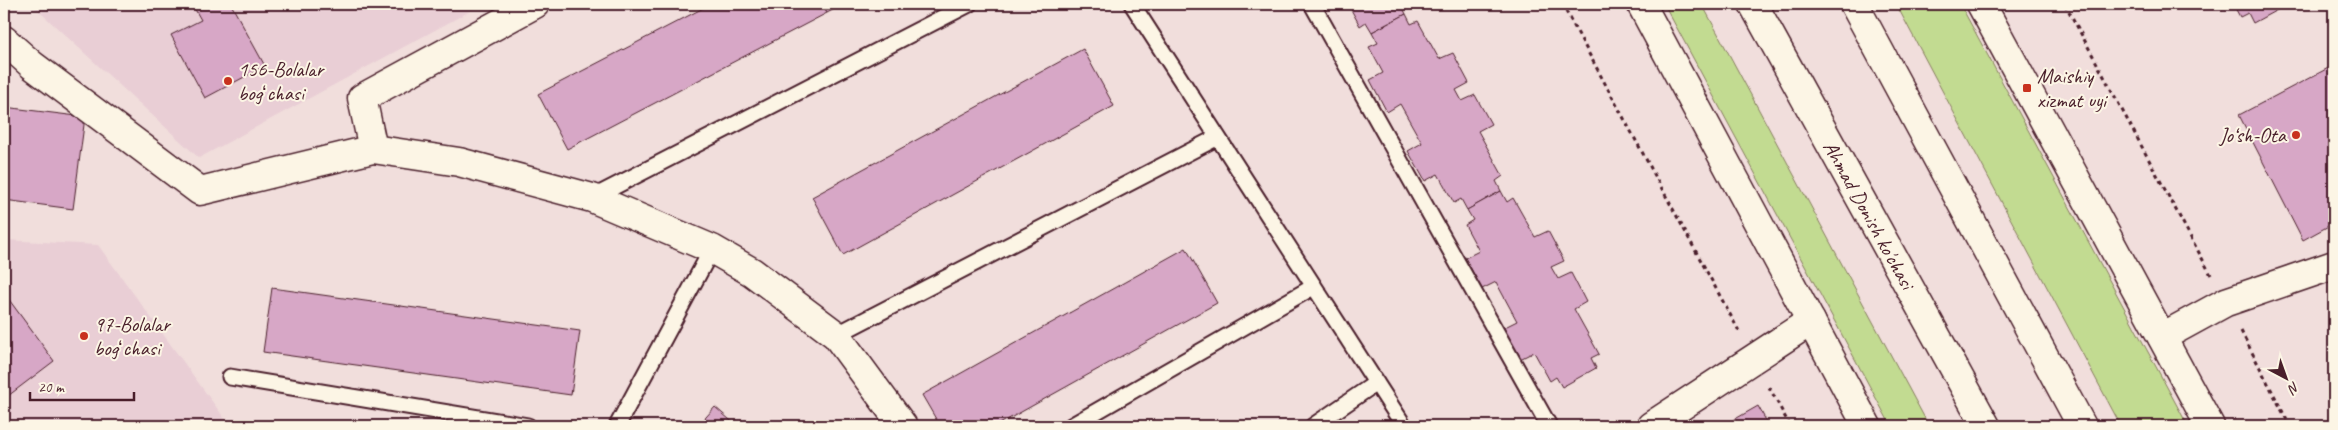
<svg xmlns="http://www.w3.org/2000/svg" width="2338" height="430" font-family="Caveat,sans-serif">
  <rect width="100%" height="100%" fill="#f1dedc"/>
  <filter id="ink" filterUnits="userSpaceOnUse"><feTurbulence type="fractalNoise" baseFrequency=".02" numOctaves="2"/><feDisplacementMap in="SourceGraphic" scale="10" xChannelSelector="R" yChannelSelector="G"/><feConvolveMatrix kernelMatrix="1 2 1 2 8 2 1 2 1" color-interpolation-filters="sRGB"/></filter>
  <g filter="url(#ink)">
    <g fill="#e9ced5">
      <polygon points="31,4 483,4 199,158"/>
      <polygon points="4,240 98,245 230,426 4,426"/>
    </g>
    <g fill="#c2db91" stroke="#867d5e">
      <polygon points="1664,4 1702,4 1929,426 1891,426"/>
      <polygon points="1896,4 1960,4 2188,426 2121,426"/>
    </g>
    <g fill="#d7a7c6" stroke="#4a1f2b">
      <polygon points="192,4 236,4 232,6 265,66 205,98 171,35 201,20"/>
      <polygon points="711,4 822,4 827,13 567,149 538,94"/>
      <polygon points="822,4 844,4 827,13"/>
      <polygon points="1348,4 1401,4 1406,14 1372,32 1366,22 1360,26"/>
      <polygon points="2233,4 2288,4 2253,23 2248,13 2240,17"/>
      <polygon points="1406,14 1411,24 1418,21 1439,59 1453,53 1469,83 1456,90 1462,101 1475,95 1491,124 1478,131 1503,176 1496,181 1501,191 1467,210 1461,199 1454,203 1438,174 1425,181 1408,151 1422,143 1400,104 1387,112 1370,80 1383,73 1369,47 1378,43 1372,32"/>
      <polygon points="1083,49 1114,106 843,255 812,197"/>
      <polygon points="2334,65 2334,223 2303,240 2239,115"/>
      <polygon points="4,107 85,117 73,209 4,200"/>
      <polygon points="1501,191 1507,202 1513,198 1535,237 1548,231 1564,261 1551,267 1558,279 1571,273 1586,302 1574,309 1599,354 1591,358 1596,368 1562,387 1556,377 1550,381 1534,352 1520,359 1503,328 1517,321 1496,282 1482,289 1465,258 1479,251 1465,225 1473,220 1467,210"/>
      <polygon points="1186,248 1217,303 996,426 940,426 922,395"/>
      <polygon points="272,288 580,331 571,395 263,352"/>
      <polygon points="7,297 54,361 4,399 4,300"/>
      <polygon points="1758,406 1769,426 1723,426"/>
      <polygon points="715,407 737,426 698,426"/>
    </g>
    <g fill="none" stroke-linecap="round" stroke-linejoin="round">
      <g stroke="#4a1f2b" stroke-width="19">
        <g id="service">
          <polyline points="1132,4 1404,426"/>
          <polyline points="1312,4 1549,426"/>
          <polyline points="592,198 969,4"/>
          <polyline points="836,335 1216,138"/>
          <polyline points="230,377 528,426"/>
          <polyline points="617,426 712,249"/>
          <polyline points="1071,426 1313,287"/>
          <polyline points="1313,426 1376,383"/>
        </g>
      </g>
      <g stroke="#4a1f2b" stroke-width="31">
        <g id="minor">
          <polyline points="4,40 32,65 200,191 373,149 459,162 592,198 712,249 752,272 836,335 903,426"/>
          <polyline points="373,149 362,98 535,4"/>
          <polyline points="2162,337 2226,302 2334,265"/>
          <polyline points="1651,426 1811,321"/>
        </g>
      </g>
      <g stroke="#4a1f2b" stroke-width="31">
        <g id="tertiary">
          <polyline points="1641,4 1867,426"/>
          <polyline points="1981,4 2210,426"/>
        </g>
      </g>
      <g stroke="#4a1f2b" stroke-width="31">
        <g id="primary">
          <polyline points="1753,4 1986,426"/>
          <polyline points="1854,4 2082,426"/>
        </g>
      </g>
      <g stroke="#4a1f2b" stroke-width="3" stroke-dasharray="4 4" stroke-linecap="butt">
        <polyline points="1562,4 1739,331"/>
        <polyline points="2065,4 2211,275"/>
        <polyline points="2241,331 2290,426"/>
        <polyline points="1769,387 1790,426"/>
      </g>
      <use href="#service" stroke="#fcf5e5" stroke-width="15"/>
      <use href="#minor" stroke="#fcf5e5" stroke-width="28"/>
      <use href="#tertiary" stroke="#fcf5e5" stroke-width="28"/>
      <use href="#primary" stroke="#fcf5e5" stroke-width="28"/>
    </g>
  </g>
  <g fill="#c8321e" stroke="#fcf5e5" stroke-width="2">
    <circle cx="228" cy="81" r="5"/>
    <rect x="2022" y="83" width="10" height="10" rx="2.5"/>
    <circle cx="2296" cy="135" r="5"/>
    <circle cx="84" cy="336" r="5"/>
  </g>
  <g text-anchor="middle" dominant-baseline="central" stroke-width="4" stroke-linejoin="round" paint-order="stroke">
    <g font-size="21" fill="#4a1f2b" stroke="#fcf5e5" text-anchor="start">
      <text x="238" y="69">156-Bolalar<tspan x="238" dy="24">bogʻchasi</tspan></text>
      <text x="2037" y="76">Maishiy<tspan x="2037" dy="24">xizmat uyi</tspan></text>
      <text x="2286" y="135" text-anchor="end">Jo‘sh-Ota</text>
      <text x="94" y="324">97-Bolalar<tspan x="94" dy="24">bogʻchasi</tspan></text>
    </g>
    <g font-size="21" fill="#4a1f2b" stroke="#fcf5e5">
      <text transform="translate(1869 215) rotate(61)">Ahmad Donish ko'chasi</text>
    </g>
  </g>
  <rect width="2338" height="430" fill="none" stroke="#fcf5e5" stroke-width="20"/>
  <rect x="10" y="10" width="2318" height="410" fill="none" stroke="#4a1f2b" stroke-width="2" filter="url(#ink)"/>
  <g transform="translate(2286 378) rotate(139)" stroke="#fcf5e5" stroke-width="4" paint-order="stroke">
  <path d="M0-4L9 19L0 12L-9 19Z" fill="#4a1f2b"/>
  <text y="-8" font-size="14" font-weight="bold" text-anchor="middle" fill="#4a1f2b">N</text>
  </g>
  <path d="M30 392v8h104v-8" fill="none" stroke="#4a1f2b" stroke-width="2.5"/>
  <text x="38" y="392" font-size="15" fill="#4a1f2b" stroke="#fcf5e5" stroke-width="4" paint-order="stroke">20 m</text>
</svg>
